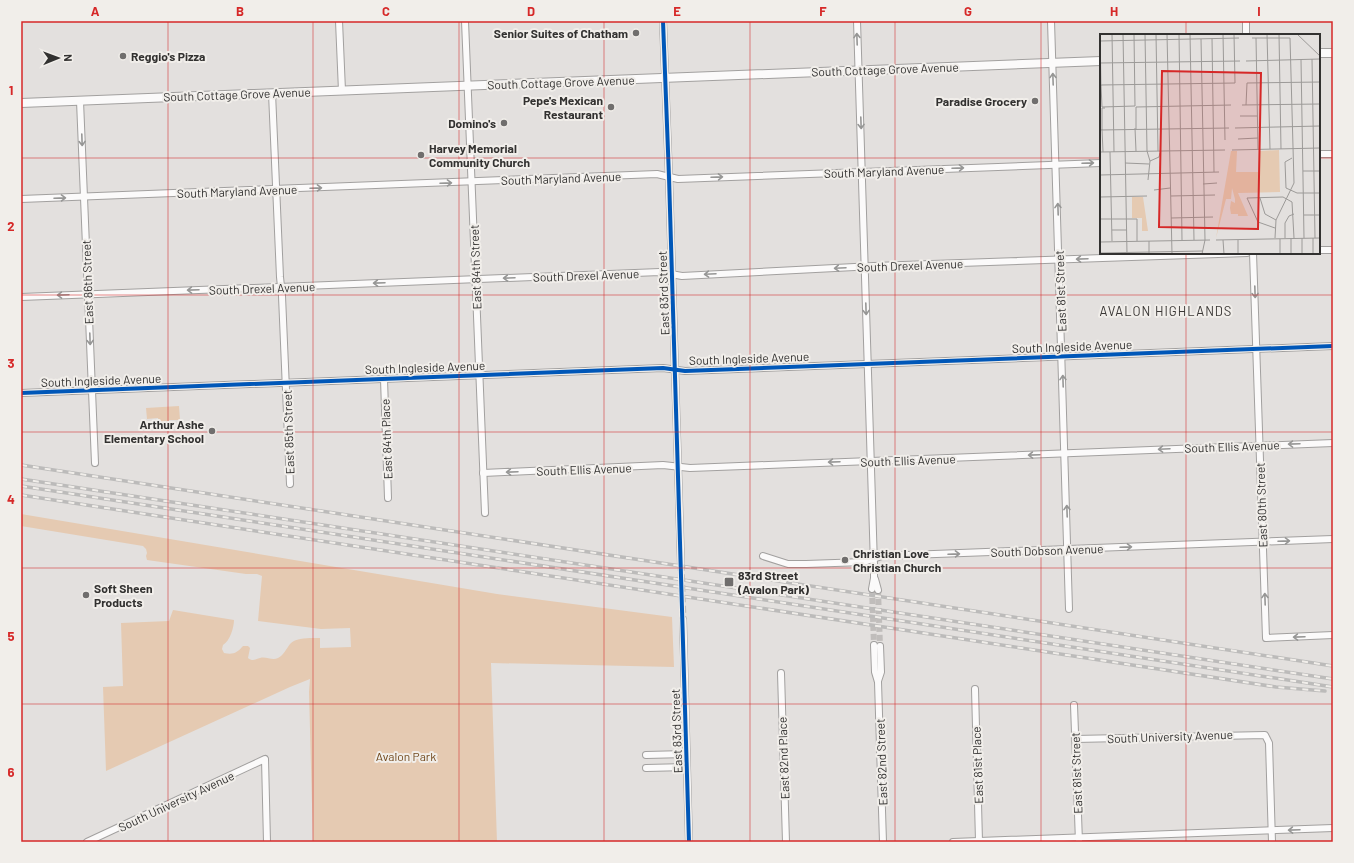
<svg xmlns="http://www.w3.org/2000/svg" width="1354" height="863" font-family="Barlow,sans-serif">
  <rect width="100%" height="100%" fill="#e3e0de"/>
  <g fill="#e5cab2">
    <polygon points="179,406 180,420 169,420 169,423 159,423 158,418 147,419 146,408"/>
    <path d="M 21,514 L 497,594 L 672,617 L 674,667 L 491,663 L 497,842 L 313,842 L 309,692 L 310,679 L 290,687 L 106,771 L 103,687 L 123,686 L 121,623 L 169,621 L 173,610 L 234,620 C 234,627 230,641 223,645 L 222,649 L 224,653 C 233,655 237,653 243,646 L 248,646 L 250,648 L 248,658 C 253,662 255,659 260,658 C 266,656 272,661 278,658 C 284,655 286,649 290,644 C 296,637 311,638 320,638 L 320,648 L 351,647 L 350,628 L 321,629 L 258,621 L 262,576 L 257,574 L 246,574 L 147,560 L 146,556 L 147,553 L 146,549 L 143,546 L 21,526 Z"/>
  </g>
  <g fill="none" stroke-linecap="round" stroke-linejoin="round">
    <g stroke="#c0bdbb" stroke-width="6" stroke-dasharray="6 3" stroke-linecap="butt">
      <polyline points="872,589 874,645"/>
      <polyline points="878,590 880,646"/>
    </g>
    <polyline stroke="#c0bdbb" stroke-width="7" stroke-dasharray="7 3.5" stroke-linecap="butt" points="681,564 683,620"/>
    <g stroke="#a2a09f" stroke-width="8">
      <g id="minor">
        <polyline points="339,21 342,91"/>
        <polyline points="465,21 485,513"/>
        <polyline points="857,21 874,565 874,578 872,589"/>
        <polyline points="1051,21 1069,609"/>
        <polyline points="1246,21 1246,35"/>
        <polyline points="272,93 280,277 282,296 290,484"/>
        <polyline points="80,101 95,463"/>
        <polyline points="1319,154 1333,154"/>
        <polyline points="21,199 657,174 678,179 1101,163"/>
        <polyline points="1319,250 1333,250"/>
        <polyline points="1253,253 1266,638 1333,635"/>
        <polyline points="21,297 660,272 682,276 874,266 1247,253"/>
        <polyline points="384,379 388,498"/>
        <polyline points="21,393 663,368 685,371 1333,346"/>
        <polyline points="483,473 663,465 690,468 1333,443"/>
        <polyline points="763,556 788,564 806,564 864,562 882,556 1333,539"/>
        <polyline points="875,579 878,590"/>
        <polyline points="874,645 875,672 878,682 883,842"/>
        <polyline points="781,673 786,842"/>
        <polyline points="878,681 881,672 880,646"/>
        <polyline points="975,689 979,841"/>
        <polyline points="1074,705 1079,842"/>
        <polyline points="1075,739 1265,735 1269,743 1272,842"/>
        <polyline points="646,755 686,754"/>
        <polyline points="646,768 687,767"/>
        <polyline points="87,842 265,759 267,842"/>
        <polyline points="953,842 1333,828"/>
      </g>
    </g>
    <g stroke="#a2a09f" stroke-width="8">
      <g id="tertiary">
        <polyline points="663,21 669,177 681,564"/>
        <polyline points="683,620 689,842"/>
      </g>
    </g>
    <g stroke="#a2a09f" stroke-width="10">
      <g id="secondary">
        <polyline points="1319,53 1333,53"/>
        <polyline points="21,103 1101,61"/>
      </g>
    </g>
    <use href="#minor" stroke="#fbfafa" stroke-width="6"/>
    <use href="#tertiary" stroke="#fbfafa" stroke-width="7"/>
    <use href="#secondary" stroke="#fbfafa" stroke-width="8"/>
    <g stroke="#bcbbba" stroke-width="3.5">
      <g id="rail">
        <polyline points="21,465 1333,666"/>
        <polyline points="21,479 1333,679"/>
        <polyline points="21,486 1333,687"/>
        <polyline points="21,495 1276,687 1325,691"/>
      </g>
    </g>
    <use href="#rail" stroke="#f1eeea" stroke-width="2" stroke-dasharray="6" stroke-linecap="butt"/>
    <g stroke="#f1eeea" stroke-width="6">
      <g id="cycleway">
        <polyline points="663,21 669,177 689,842"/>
        <polyline points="21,393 663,368 685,371 1333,346"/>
      </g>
    </g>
    <use href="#cycleway" stroke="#0057b8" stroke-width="4"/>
  </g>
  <defs><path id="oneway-shaft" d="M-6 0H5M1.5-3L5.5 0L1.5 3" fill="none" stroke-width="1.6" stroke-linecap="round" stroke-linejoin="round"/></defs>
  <g stroke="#969695">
    <use href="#oneway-shaft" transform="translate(857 39) rotate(-92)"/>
    <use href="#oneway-shaft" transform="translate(1053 79) rotate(-92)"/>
    <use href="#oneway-shaft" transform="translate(861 123) rotate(88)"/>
    <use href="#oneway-shaft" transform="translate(82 140) rotate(88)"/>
    <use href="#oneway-shaft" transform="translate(1088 163) rotate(-2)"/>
    <use href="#oneway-shaft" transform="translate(958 168) rotate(-2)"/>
    <use href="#oneway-shaft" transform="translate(717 177) rotate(-2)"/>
    <use href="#oneway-shaft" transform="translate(446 183) rotate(-2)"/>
    <use href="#oneway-shaft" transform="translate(316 188) rotate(-2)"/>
    <use href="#oneway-shaft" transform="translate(60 198) rotate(-2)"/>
    <use href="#oneway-shaft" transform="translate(1058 209) rotate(-92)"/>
    <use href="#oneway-shaft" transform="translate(1082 259) rotate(178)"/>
    <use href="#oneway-shaft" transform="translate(840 268) rotate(177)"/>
    <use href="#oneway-shaft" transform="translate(710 274) rotate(177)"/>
    <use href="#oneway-shaft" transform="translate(509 278) rotate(178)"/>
    <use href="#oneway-shaft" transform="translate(379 283) rotate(178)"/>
    <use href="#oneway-shaft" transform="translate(193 290) rotate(178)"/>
    <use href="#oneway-shaft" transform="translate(1255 292) rotate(88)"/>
    <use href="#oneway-shaft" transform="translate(63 295) rotate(178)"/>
    <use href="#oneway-shaft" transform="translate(866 309) rotate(88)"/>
    <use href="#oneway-shaft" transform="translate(90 339) rotate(88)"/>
    <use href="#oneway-shaft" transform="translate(1063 381) rotate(-92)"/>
    <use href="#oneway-shaft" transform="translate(1294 444) rotate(178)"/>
    <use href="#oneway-shaft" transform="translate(1164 449) rotate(177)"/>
    <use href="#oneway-shaft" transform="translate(1034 455) rotate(178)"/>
    <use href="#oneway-shaft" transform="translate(834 462) rotate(178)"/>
    <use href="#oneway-shaft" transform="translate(512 472) rotate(178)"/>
    <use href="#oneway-shaft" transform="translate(1067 511) rotate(-92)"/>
    <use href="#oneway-shaft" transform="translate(1284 541) rotate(-2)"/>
    <use href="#oneway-shaft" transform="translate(1126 547) rotate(-2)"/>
    <use href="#oneway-shaft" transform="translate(954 554) rotate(-2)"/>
    <use href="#oneway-shaft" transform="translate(1265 599) rotate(-92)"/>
    <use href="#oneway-shaft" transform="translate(1299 637) rotate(178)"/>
    <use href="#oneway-shaft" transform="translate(1294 830) rotate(178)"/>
  </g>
  <path fill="none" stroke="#d62828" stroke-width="1" stroke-opacity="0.55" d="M 168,21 L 168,842M 313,21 L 313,842M 459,21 L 459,842M 604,21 L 604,842M 750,21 L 750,842M 895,21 L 895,842M 1041,21 L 1041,842M 1186,21 L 1186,35M 21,158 L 1101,158M 1319,158 L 1333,158M 1186,253 L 1186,842M 21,295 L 1333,295M 21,432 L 1333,432M 21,568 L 1333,568M 21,704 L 1333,704"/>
  <g fill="#706e6d" stroke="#f1eeea" stroke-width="1.5">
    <circle cx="636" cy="33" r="4"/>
    <circle cx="123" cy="56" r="4"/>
    <circle cx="1035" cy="101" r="4"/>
    <circle cx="611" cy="107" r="4"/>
    <circle cx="504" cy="123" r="4"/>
    <circle cx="421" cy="155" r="4"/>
    <circle cx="212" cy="431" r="4"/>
    <circle cx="845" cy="560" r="4"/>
    <rect x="724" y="577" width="10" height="10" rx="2"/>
    <circle cx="86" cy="595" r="4"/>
  </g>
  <g text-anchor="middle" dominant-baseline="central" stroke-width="4" stroke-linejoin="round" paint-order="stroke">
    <g font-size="12" font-weight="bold" fill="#323130" stroke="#f1eeea" text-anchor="end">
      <text x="628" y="33">Senior Suites of Chatham</text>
      <text x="131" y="56" text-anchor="start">Reggio's Pizza</text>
      <text x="603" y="100">Pepe's Mexican<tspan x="603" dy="14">Restaurant</tspan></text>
      <text x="1027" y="101">Paradise Grocery</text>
      <text x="496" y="123">Domino's</text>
      <text x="429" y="148" text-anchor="start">Harvey Memorial<tspan x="429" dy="14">Community Church</tspan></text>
      <text x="204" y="424">Arthur Ashe<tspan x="204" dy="14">Elementary School</tspan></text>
      <text x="853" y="553" text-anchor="start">Christian Love<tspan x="853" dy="14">Christian Church</tspan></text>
      <text x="738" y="575" text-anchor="start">83rd Street<tspan x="738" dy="14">(Avalon Park)</tspan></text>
      <text x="94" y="588" text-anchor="start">Soft Sheen<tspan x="94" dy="14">Products</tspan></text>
    </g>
    <g font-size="12" fill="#323130" stroke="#f1eeea">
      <text transform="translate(885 69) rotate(-2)">South Cottage Grove Avenue</text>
      <text transform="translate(561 82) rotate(-2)">South Cottage Grove Avenue</text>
      <text transform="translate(237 94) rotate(-2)">South Cottage Grove Avenue</text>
      <text transform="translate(884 171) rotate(-2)">South Maryland Avenue</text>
      <text transform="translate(561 178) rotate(-2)">South Maryland Avenue</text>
      <text transform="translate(237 191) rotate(-2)">South Maryland Avenue</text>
      <text transform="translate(910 265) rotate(-2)">South Drexel Avenue</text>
      <text transform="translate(475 267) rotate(-92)">East 84th Street</text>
      <text transform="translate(586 275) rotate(-2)">South Drexel Avenue</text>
      <text transform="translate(87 282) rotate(-92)">East 86th Street</text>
      <text transform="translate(262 288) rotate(-2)">South Drexel Avenue</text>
      <text transform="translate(1060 291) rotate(-92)">East 81st Street</text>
      <text transform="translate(663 293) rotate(-92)">East 83rd Street</text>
      <text transform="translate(1072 346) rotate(-2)">South Ingleside Avenue</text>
      <text transform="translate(749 358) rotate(-2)">South Ingleside Avenue</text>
      <text transform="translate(425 367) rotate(-2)">South Ingleside Avenue</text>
      <text transform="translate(101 380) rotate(-2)">South Ingleside Avenue</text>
      <text transform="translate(288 432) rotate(-92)">East 85th Street</text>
      <text transform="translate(386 439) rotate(-92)">East 84th Place</text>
      <text transform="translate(1232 446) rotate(-2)">South Ellis Avenue</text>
      <text transform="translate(908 460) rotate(-2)">South Ellis Avenue</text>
      <text transform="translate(584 469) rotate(-2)">South Ellis Avenue</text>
      <text transform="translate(1261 505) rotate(-92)">East 80th Street</text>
      <text transform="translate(1047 550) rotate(-2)">South Dobson Avenue</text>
      <text transform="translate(676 731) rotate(-92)">East 83rd Street</text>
      <text transform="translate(1170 736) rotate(-2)">South University Avenue</text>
      <text transform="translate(783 758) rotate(-92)">East 82nd Place</text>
      <text transform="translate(881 762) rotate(-92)">East 82nd Street</text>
      <text transform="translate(977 765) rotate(-92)">East 81st Place</text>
      <text transform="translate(1076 773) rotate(-92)">East 81st Street</text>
      <text transform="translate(176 801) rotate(-25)">South University Avenue</text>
    </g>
    <g font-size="12" fill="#72491d" stroke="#f1eeea">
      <text x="406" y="756">Avalon Park</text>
    </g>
    <g font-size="13" letter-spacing="1" fill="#3b3836" stroke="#f1eeea">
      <text x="1166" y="311">AVALON HIGHLANDS</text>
    </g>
  </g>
  <g transform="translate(1100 34)">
    <rect width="220" height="220" fill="#e3e0de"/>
    <path d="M 179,116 L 180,158 L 138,159 L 148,182 L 138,182 L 138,180 L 131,180 L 130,174 L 131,167 L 135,169 L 135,165 L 132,154 L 131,165 L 126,165 L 116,204 L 131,117 L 137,117 L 136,138 L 158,138 L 159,117 ZM 32,163 L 43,163 L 48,197 L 42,197 L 42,184 L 32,184 Z" fill="#e5cab2"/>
    <path fill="none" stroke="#9c9a98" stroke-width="1" d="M 0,0 L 1,52M 12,0 L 14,118M 23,0 L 27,220M 45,0 L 47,117 L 50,127 L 48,146M 56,0 L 58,117M 67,0 L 72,220M 79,0 L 82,206M 90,0 L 94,206M 123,0 L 125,106M 167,0 L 170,115M 179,0 L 181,115M 197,0 L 220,22M 112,4 L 114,138M 152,4 L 190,4M 156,4 L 158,115M 101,5 L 105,206 L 102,220M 0,7 L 139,4M 212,25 L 215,204M 201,26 L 204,204M 146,27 L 220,25M 0,29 L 140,27M 0,51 L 135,49 L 134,0M 1,51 L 2,73 L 35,72 L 34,0M 142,71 L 220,70M 146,71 L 147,49 L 220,48M 140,82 L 158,82M 35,94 L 36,117M 135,94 L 220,92M 2,95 L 3,118M 36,95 L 36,73 L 131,71M 0,96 L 129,94M 2,96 L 2,74 L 5,74M 138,105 L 158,104M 132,116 L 220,114M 0,118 L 125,116M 10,118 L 12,207M 192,124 L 185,128 L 186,154 L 197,159 L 220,159M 50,127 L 59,123 L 60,119M 25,129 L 49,130M 203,137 L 220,137M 0,141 L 119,138M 103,150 L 117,149M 54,156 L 70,154M 71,162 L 115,161M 0,163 L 47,162M 160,164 L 165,180 L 176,186M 204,181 L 220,181M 71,184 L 113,183M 0,185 L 37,185 L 37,207M 175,194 L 158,188 L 147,164 L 183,163 L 192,168 L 194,204M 12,196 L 27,196M 175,204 L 176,186 L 194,149 L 190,4M 185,204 L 185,189 L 189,182 L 194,180M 191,204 L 191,220M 202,204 L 202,220M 213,204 L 213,220M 180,205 L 180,220M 116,206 L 220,204M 123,206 L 124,220M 138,206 L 138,220M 49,207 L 49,220M 0,208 L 110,206M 0,219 L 103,217"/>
    <path fill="#d62828" fill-opacity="0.15" stroke="#d62828" stroke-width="2" d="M 62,37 L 161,39 L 158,195 L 59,193 Z"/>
    <rect width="220" height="220" fill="none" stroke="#323130" stroke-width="2"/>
  </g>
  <rect width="1354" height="863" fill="none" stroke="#f1eeea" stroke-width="44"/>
  <g transform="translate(58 58) rotate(89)" stroke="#f1eeea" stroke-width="3" paint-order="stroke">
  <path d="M0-3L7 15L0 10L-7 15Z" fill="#323130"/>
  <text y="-6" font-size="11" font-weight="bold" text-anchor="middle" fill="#323130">N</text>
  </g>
  <rect x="22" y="22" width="1310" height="819" fill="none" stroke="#d62828" stroke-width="1.5"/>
  <g font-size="13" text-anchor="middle" font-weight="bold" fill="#d62828">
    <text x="95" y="16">A</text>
    <text x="240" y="16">B</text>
    <text x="386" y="16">C</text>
    <text x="531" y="16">D</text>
    <text x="677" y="16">E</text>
    <text x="823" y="16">F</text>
    <text x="968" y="16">G</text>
    <text x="1114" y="16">H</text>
    <text x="1259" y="16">I</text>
    <text x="11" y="95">1</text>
    <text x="11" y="231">2</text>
    <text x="11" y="368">3</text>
    <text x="11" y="504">4</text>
    <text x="11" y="641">5</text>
    <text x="11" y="777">6</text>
  </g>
</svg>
